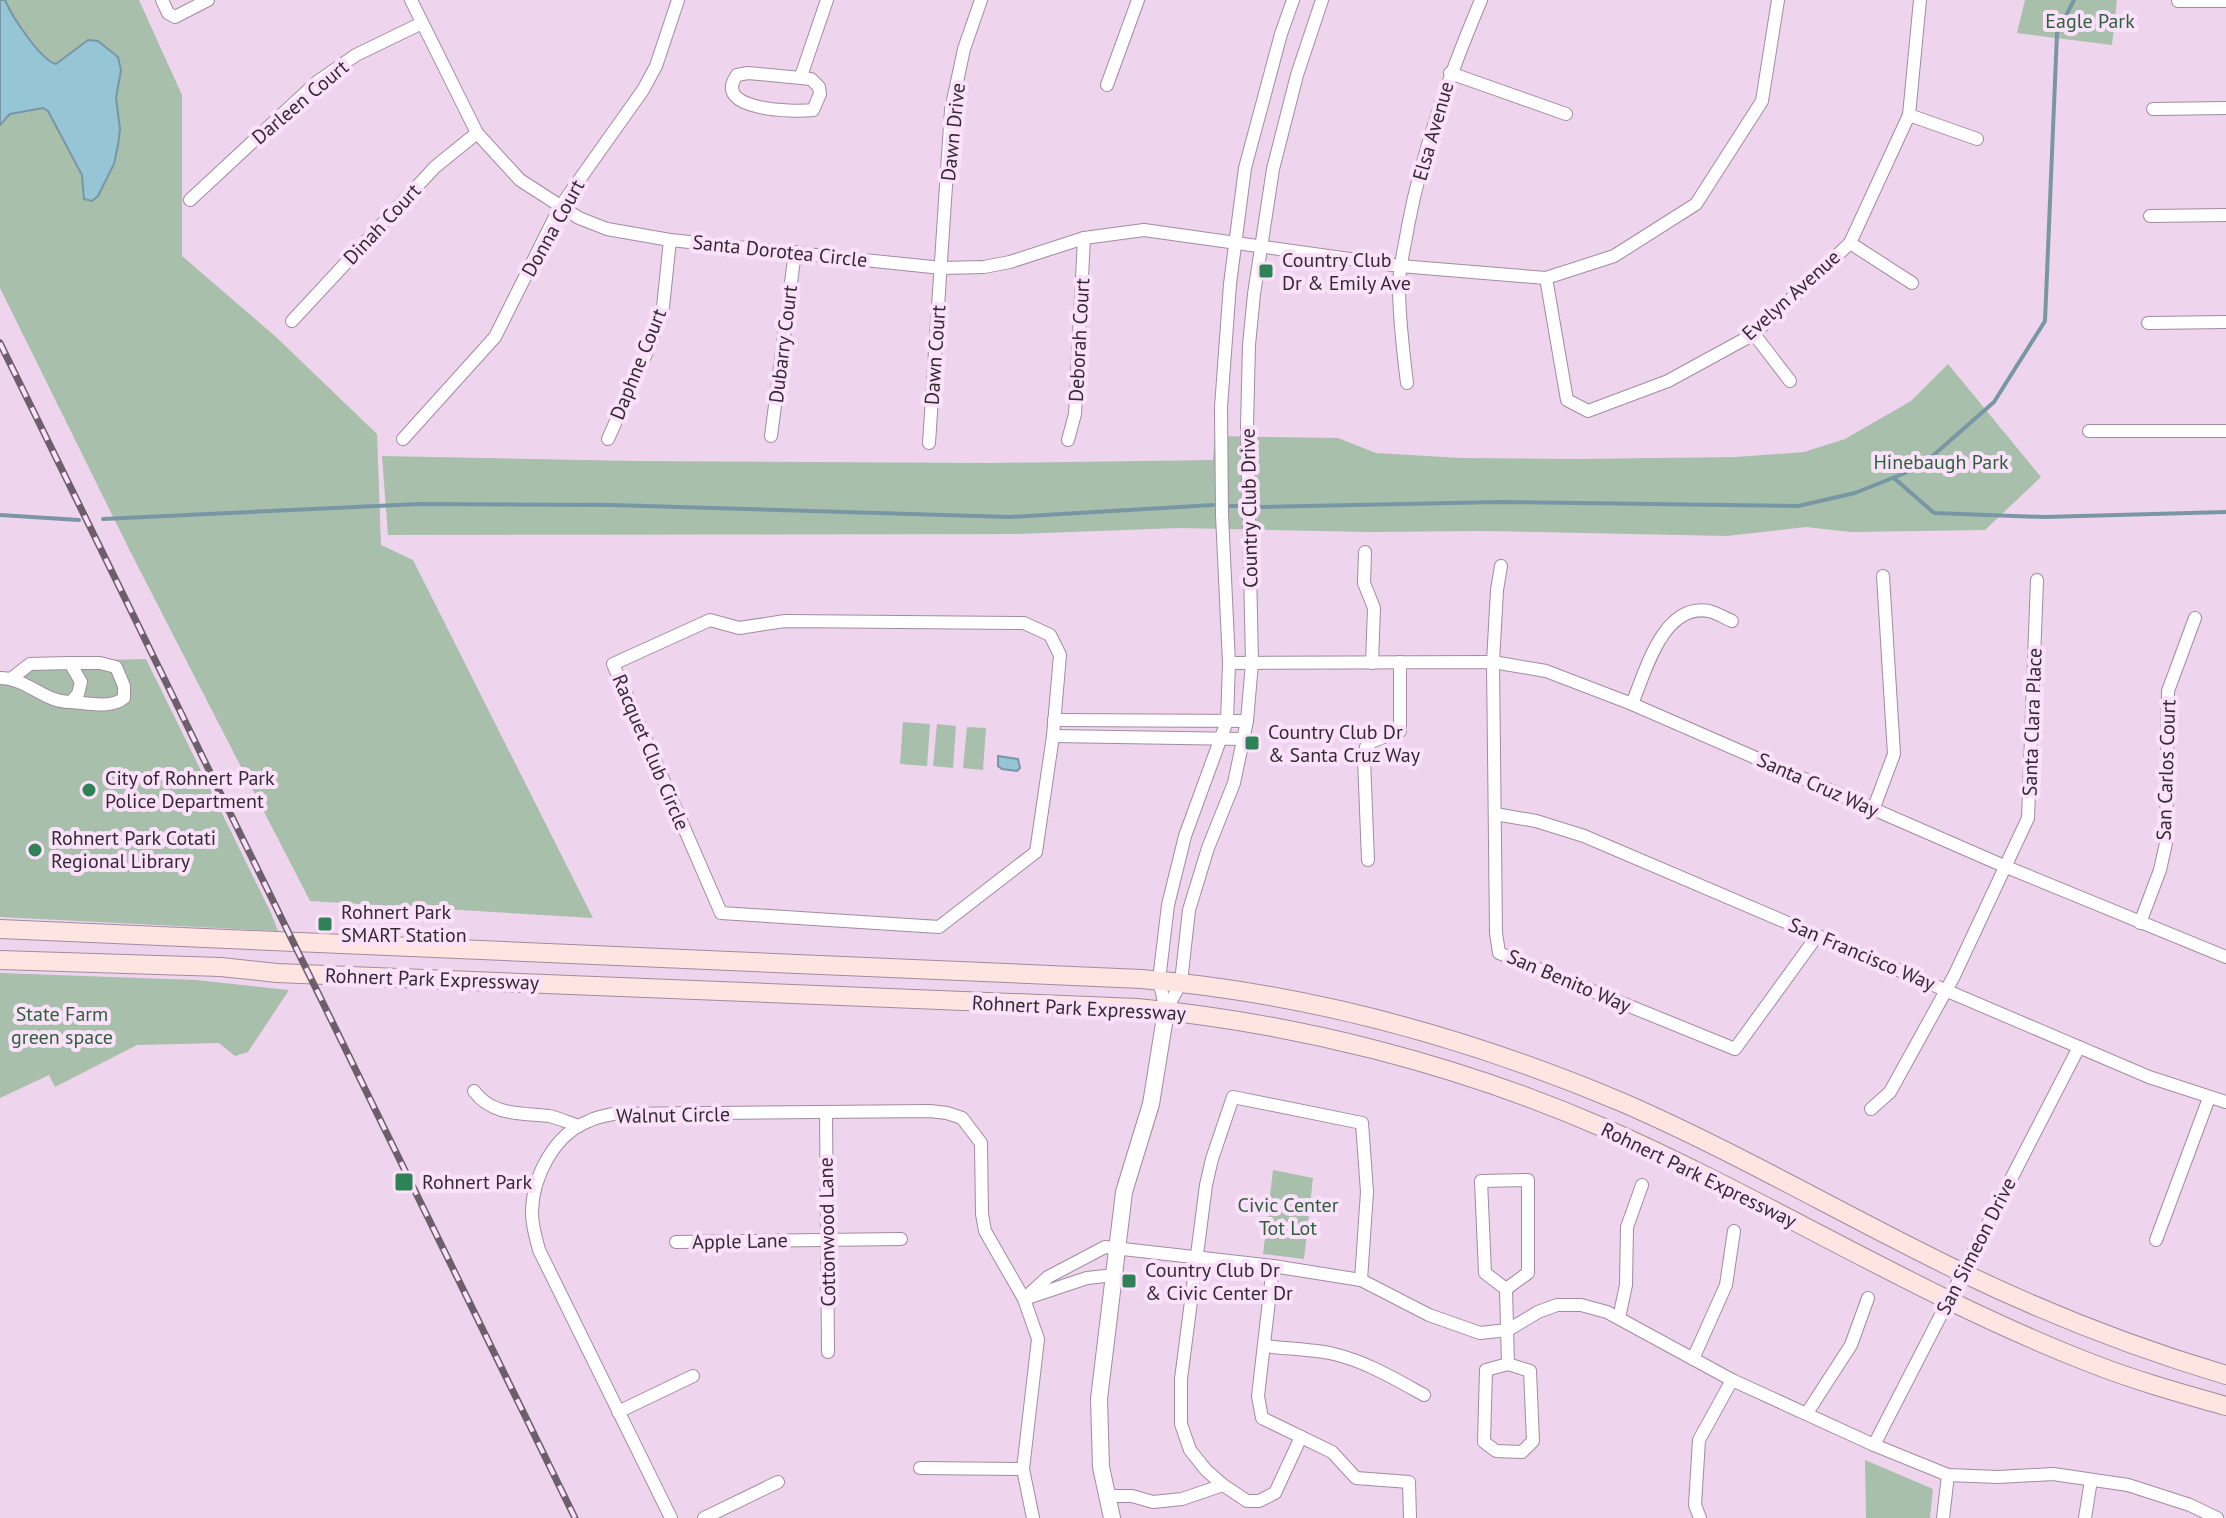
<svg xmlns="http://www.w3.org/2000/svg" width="2226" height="1518" font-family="'PT Sans',sans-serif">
  <rect width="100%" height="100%" fill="#eed5ed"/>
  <g fill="#a8bfac">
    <polygon points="0,0 139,0 182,95 182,256 276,337 377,434 381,545 413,560 593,918 310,901 131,553 0,288"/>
    <polygon points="2025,0 2117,0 2112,45 2017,33"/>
    <polygon points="1948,364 2041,477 1985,530 1851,532 1806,527 1727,536 1484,531 1369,532 1179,528 1018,534 388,535 382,456 636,461 990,463 1213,460 1215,436 1338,438 1376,453 1461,458 1577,459 1736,457 1804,452 1845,439 1911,401"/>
    <polygon points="146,659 271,913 278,931 0,917 0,685 15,685 24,662"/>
    <polygon points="903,722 930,724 927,766 900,764"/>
    <polygon points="937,724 956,726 953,768 933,766"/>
    <polygon points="967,727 986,728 983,770 963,768"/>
    <polygon points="0,973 196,980 289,990 248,1052 235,1056 219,1043 137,1045 55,1087 49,1075 0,1098"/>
    <polygon points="1273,1170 1313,1178 1304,1259 1263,1254"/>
    <polygon points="1865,1460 1933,1489 1930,1518 1866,1518"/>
  </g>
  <g fill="#96c5d6" stroke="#7996a5" stroke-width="2">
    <path d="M 0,0 L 5,0 C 12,16 40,60 56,64 L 88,40 L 98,41 L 118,57 L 121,70 L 116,98 L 120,129 L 118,145 L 114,164 L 98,196 L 92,201 L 84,199 L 82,175 L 48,111 L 43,108 L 10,114 L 0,125 Z"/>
    <polygon points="998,756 1018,759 1020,768 1017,771 1002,769 998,766"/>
  </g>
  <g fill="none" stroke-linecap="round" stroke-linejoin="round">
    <g stroke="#7996a5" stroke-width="4">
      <polyline points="1894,478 1934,513 2044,517 2226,512"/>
      <polyline points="1230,506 1245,506"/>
      <polyline points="1261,507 1499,502 1798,506 1855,493 1920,467 1994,402 2045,321 2057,33 2074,0"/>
      <polyline points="0,515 79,520"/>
      <polyline points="103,519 419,504 611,505 1010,517 1213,505"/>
    </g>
    <g stroke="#a28ba1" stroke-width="14">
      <g id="minor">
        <polyline points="162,0 168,13 175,17 208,0"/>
        <polyline points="411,0 477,133 520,180 579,218 607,229 670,240 942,268 984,267 1010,262 1084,238 1144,230 1400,266 1546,278 1614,256 1696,204 1762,101 1778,0"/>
        <polyline points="2178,1 2226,1"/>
        <path d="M 748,73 L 811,79 L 819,87 L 820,94 L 813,110 C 794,112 711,111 737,75 Z"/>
        <polyline points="1450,73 1566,114"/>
        <polyline points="801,76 827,0"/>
        <polyline points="1107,85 1138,0"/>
        <polyline points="2153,109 2226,108"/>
        <polyline points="1909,115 1977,139"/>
        <polyline points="190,200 317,82 356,55 422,23"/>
        <polyline points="2150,216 2226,215"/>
        <polyline points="1850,243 1912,283"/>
        <polyline points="1546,278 1567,400 1588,411 1668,381 1754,334 1850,243 1909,115 1920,0"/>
        <polyline points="292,321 435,167 477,133"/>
        <polyline points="2148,323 2226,322"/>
        <polyline points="1754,334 1790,381"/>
        <path d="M 1407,383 C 1403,351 1399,319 1399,286 C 1399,266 1405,246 1408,226 C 1423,147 1450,74 1481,0"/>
        <polyline points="2089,431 2226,431"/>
        <polyline points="771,436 795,252"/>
        <polyline points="403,439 495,337 560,207 643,90 656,66 678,0"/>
        <polyline points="608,439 650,345 663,307 670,240"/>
        <polyline points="1068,440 1075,414 1084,238"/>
        <polyline points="929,443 951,110 964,49 981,0"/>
        <polyline points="1365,552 1364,583 1374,608 1372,663"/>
        <polyline points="1501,566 1497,590 1493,662 1496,933 1499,953 1735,1049 1817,936"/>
        <polygon points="710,620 739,628 785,621 1024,623 1050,635 1060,655 1053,736 1036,852 939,927 721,913 613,664"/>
        <path d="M 70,663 L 100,663 L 116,667 L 124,686 L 124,698 C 111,709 87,703 71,702"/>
        <polyline points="1229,663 1493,662 1546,671 1632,704 2004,866 2226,957"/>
        <path d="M 0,678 C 27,678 45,703 71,702 L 78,694 L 81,682 L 70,663 L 30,664 L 12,678"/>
        <path d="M 1632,704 C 1646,670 1663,603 1709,611 C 1717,613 1725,618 1732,621"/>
        <polyline points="1054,720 1247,721"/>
        <polyline points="1053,736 1243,739"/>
        <polyline points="1873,810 1894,754 1883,576"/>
        <polyline points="1495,814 1536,821 1584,836 2149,1077 2226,1102"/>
        <polyline points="1368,860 1364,759 1366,747 1373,741 1400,731 1400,662"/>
        <polyline points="2140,923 2160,870 2166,843 2168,691 2195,618"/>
        <polyline points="1166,1011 1181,982 1189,910 1208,848 1234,783 1247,721 1252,663 1247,426 1249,345 1254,294 1273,169 1297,75 1322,0"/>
        <polyline points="1166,1011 1159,980 1168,905 1185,836 1227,721 1229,663 1222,515 1221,407 1230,284 1245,168 1281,34 1293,0"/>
        <path d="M 474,1091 C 492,1116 522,1113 549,1116 C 559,1118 569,1123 579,1126"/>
        <polyline points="1871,1109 1890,1092 1954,976 2028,818 2037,580"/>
        <polyline points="826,1112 828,1352"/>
        <polyline points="2156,1240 2209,1098"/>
        <polyline points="676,1242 901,1239"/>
        <polyline points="1273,1266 1258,1396 1262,1418 1332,1452 1356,1478 1409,1482 1410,1518"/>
        <polyline points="1506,1289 1485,1273 1481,1181 1528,1180 1528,1273 1506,1289 1508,1364 1530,1371 1533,1441 1522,1452 1496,1451 1484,1442 1486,1370 1508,1364"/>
        <polyline points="1027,1298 1087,1278 1114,1275"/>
        <polyline points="1024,1299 1048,1277 1105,1247 1273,1266 1361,1280 1429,1315 1480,1333 1508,1330 1538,1312 1557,1305 1581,1305 1607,1312 1732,1380 1874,1445 1948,1475 1998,1477 2053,1474 2128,1485 2190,1505 2217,1518"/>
        <polyline points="1619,1318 1626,1285 1627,1227 1642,1185"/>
        <path d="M 1265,1346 C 1288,1349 1312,1349 1334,1354 C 1367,1362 1395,1379 1424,1395"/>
        <polyline points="1693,1359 1726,1285 1734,1231"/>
        <polyline points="618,1412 693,1376"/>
        <polyline points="1807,1413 1851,1345 1868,1298"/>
        <polyline points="1301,1437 1275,1493 1259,1501 1247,1501 1223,1485 1206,1470 1190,1450 1181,1424 1181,1379 1206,1185 1212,1159 1233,1097 1362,1123 1367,1192 1361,1280"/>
        <polyline points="1874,1445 2079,1047"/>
        <polyline points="920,1468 1023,1469"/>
        <polyline points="1106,1496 1132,1496 1153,1502 1182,1499 1223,1485"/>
        <path d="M 671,1518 L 539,1250 C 536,1238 532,1226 532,1213 C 532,1178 554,1134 589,1121 C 596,1117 605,1116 613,1114 L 930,1111 L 947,1113 L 962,1118 L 981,1143 L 982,1214 L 985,1231 L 1024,1299 L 1038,1339 L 1023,1469 L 1033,1518"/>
        <polyline points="704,1518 778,1482"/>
        <polyline points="1700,1518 1695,1505 1699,1440 1732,1380"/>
        <polyline points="1943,1518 1948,1475"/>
        <polyline points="2085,1518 2091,1480"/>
      </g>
    </g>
    <g stroke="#a28ba1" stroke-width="18">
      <polyline id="tertiary" points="1112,1518 1101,1467 1099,1399 1124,1192 1151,1104 1166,1011"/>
    </g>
    <g stroke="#a28ba1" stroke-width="20">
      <g id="secondary">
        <path d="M 0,929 L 1141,979 C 1307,993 1473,1039 1626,1104 C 1740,1154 1849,1218 1961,1272 C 2046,1313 2135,1348 2226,1375"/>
        <path d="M 0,960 L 221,967 L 277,973 L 1137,1008 C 1296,1023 1457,1064 1604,1128 C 1768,1200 1921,1297 2088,1362 C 2133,1380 2180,1393 2226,1406"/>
      </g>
    </g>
    <use href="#minor" stroke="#fff" stroke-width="12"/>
    <use href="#tertiary" stroke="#fff" stroke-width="16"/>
    <use href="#secondary" stroke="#ffe5e1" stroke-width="18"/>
    <g stroke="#6c5e6b" stroke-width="7">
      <polyline id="rail" points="0,343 575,1518"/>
    </g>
    <use href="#rail" stroke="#fbe2fa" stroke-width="4" stroke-dasharray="12" stroke-linecap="butt"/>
  </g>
  <g fill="#2e8255" stroke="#fbe2fa" stroke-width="3">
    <rect x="1258" y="263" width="16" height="16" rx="4"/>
    <rect x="1244" y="735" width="16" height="16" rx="4"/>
    <circle cx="89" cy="790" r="8"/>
    <circle cx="35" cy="850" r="8"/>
    <rect x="317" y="916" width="16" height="16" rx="4"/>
    <rect x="394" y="1172" width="20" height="20" rx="4"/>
    <rect x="1121" y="1273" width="16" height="16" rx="4"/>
  </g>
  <g text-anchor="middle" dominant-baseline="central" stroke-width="8" stroke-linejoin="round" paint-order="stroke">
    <g font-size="20" fill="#2d6039" stroke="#fbe2fa">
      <text x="2090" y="21">Eagle Park</text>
      <text x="1941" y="462">Hinebaugh Park</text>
      <text x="62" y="1014">State Farm<tspan x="62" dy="23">green space</tspan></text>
      <text x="1288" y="1205">Civic Center<tspan x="1288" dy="23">Tot Lot</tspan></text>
    </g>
    <g font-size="20" fill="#342a33" stroke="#fbe2fa">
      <text transform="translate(300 102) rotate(-40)">Darleen Court</text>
      <text transform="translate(1433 131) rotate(-74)">Elsa Avenue</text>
      <text transform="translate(953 132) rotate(-84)">Dawn Drive</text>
      <text transform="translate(382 224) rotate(-47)">Dinah Court</text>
      <text transform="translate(553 228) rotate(-61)">Donna Court</text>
      <text transform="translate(780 251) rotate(6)">Santa Dorotea Circle</text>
      <text transform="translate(1791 295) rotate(-42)">Evelyn Avenue</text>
      <text transform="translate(1079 340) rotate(-87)">Deborah Court</text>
      <text transform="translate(783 344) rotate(-83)">Dubarry Court</text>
      <text transform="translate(935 355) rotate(-86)">Dawn Court</text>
      <text transform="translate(638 364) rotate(-68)">Daphne Court</text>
      <text transform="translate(1249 508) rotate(-91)">Country Club Drive</text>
      <text transform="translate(2032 722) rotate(-88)">Santa Clara Place</text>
      <text transform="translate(651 752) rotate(67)">Racquet Club Circle</text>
      <text transform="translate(2166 770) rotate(-88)">San Carlos Court</text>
      <text transform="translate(1818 785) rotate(24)">Santa Cruz Way</text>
      <text transform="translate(1862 954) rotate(23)">San Francisco Way</text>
      <text transform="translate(432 979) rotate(2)">Rohnert Park Expressway</text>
      <text transform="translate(1569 981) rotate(23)">San Benito Way</text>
      <text transform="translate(1079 1008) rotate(3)">Rohnert Park Expressway</text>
      <text transform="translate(673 1115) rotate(-1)">Walnut Circle</text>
      <text transform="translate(1699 1175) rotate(26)">Rohnert Park Expressway</text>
      <text transform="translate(827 1232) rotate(-91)">Cottonwood Lane</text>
      <text transform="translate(740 1241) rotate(-1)">Apple Lane</text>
      <text transform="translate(1976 1246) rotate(-63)">San Simeon Drive</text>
    </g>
    <g font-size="20" fill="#342a33" stroke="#fbe2fa" text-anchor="start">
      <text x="1282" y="260">Country Club<tspan x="1282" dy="23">Dr &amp; Emily Ave</tspan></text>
      <text x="1268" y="732">Country Club Dr<tspan x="1268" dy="23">&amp; Santa Cruz Way</tspan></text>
      <text x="105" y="778">City of Rohnert Park<tspan x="105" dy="23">Police Department</tspan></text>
      <text x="51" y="838">Rohnert Park Cotati<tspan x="51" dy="23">Regional Library</tspan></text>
      <text x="341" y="912">Rohnert Park<tspan x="341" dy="23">SMART Station</tspan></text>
      <text x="422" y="1182">Rohnert Park</text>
      <text x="1145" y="1270">Country Club Dr<tspan x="1145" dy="23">&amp; Civic Center Dr</tspan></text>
    </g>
  </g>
</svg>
